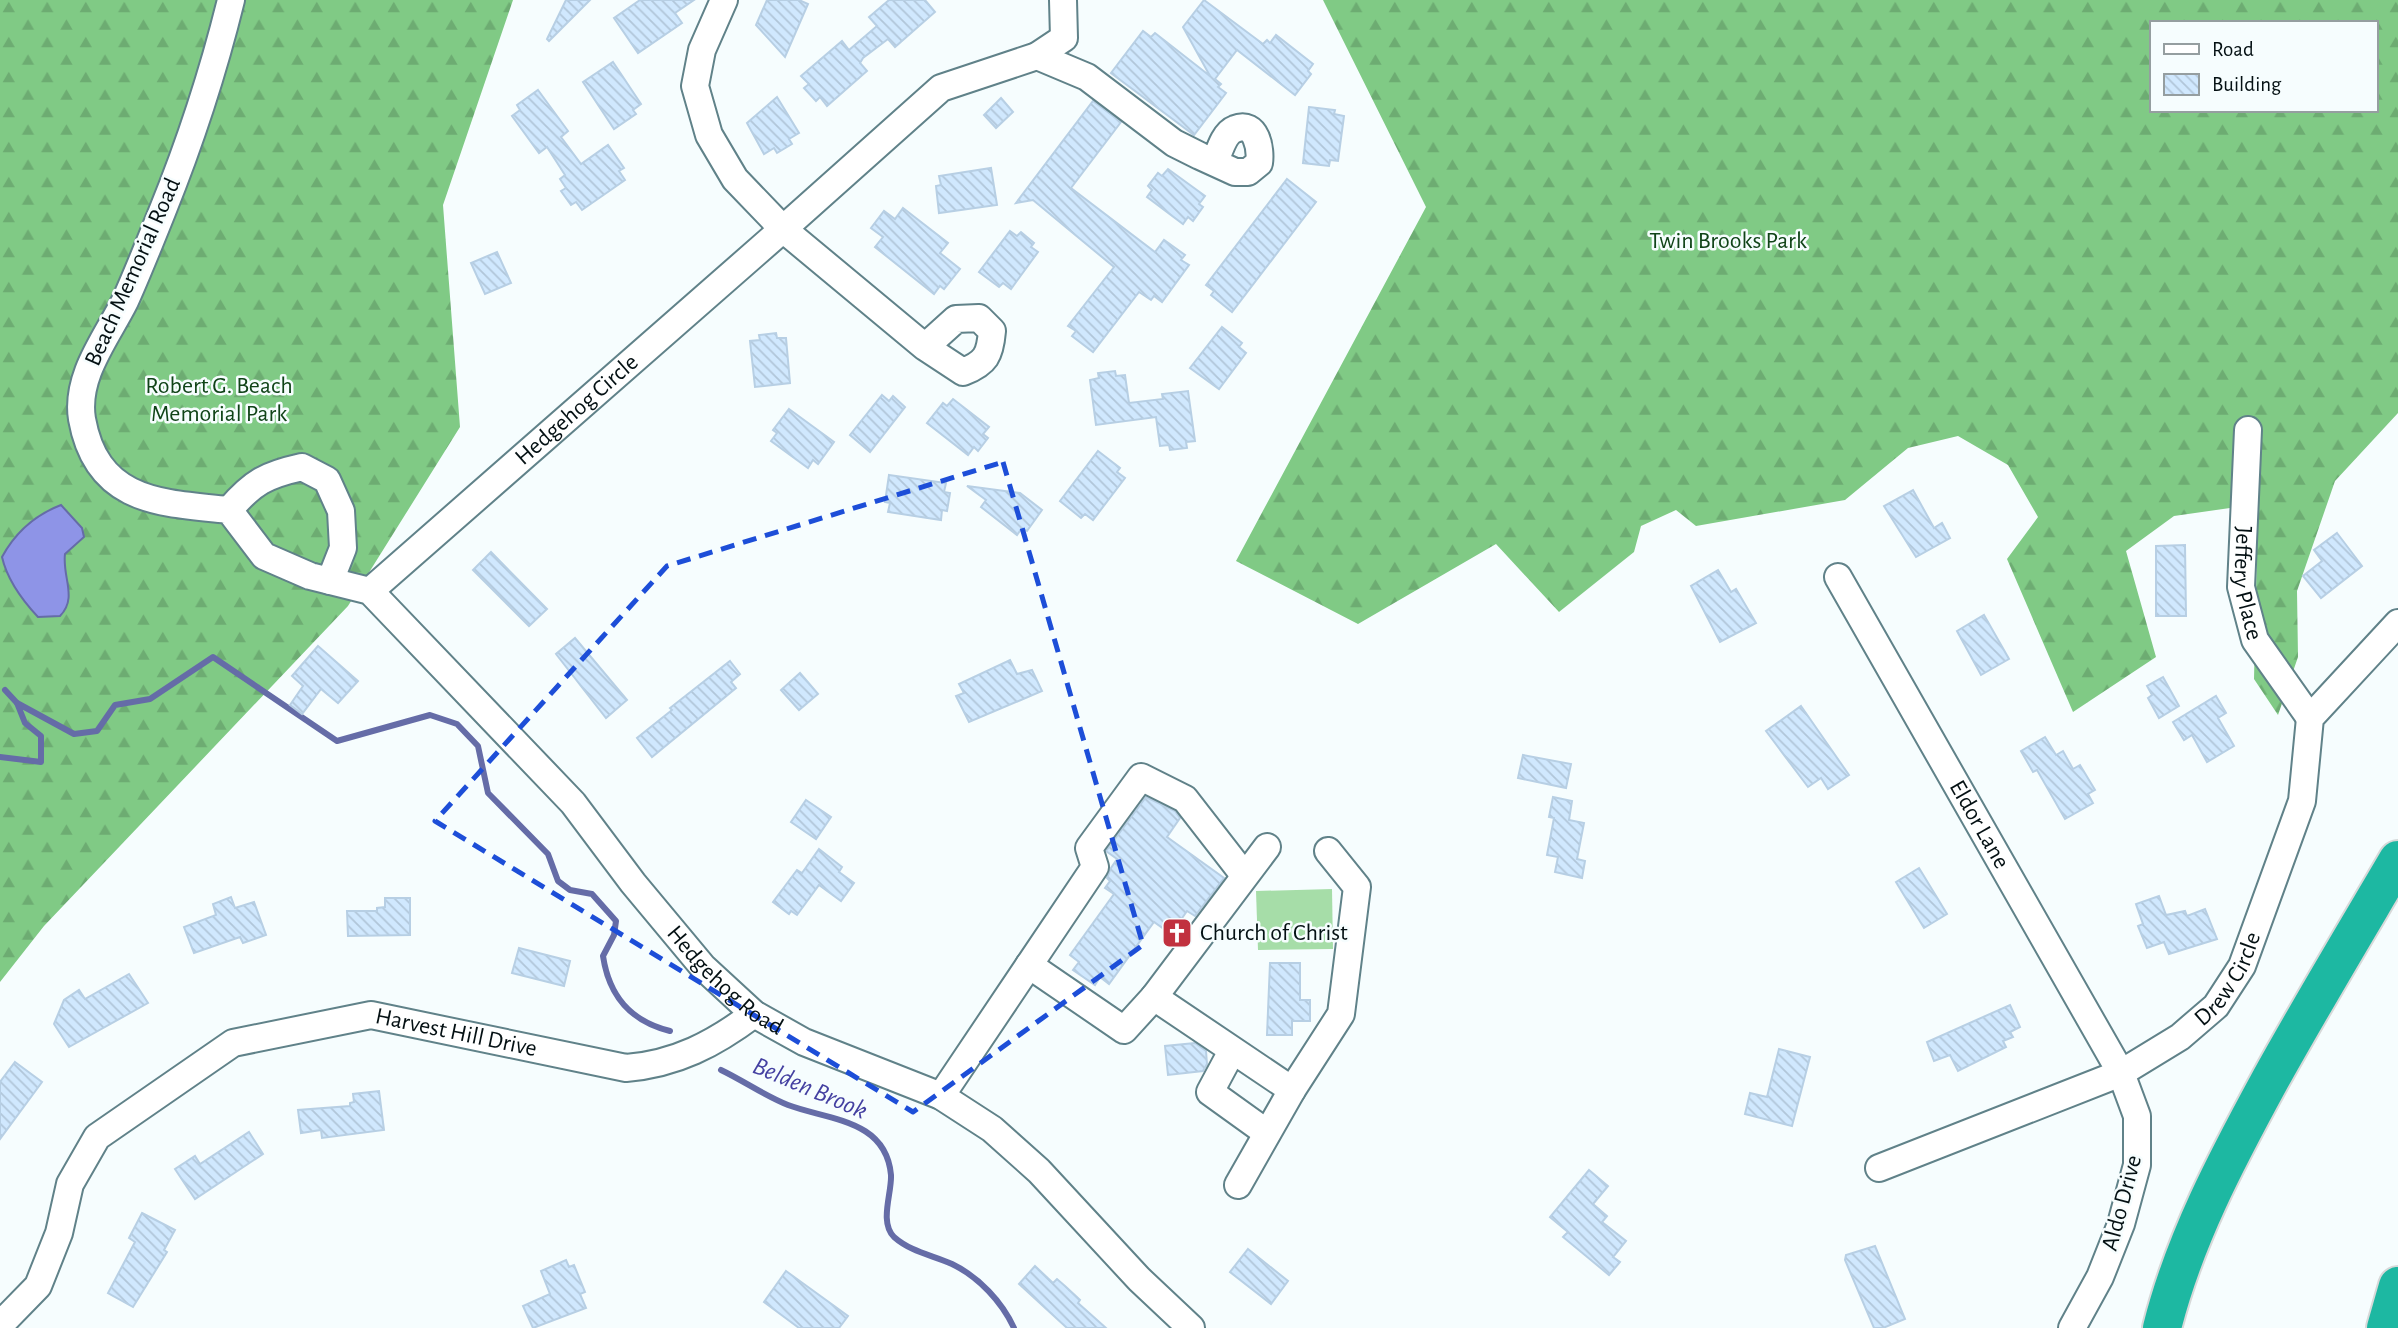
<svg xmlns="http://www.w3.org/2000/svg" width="2398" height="1328" font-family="'Alegreya Sans',sans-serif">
  <defs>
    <pattern id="forest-firs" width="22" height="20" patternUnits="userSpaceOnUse" patternTransform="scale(1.75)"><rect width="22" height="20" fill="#80ca85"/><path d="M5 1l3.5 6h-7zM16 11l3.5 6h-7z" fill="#6dac72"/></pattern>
    <pattern id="building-back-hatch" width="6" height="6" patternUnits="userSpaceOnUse" patternTransform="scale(1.75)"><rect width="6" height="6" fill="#d0e8fe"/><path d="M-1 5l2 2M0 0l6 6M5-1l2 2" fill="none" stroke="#b1c6d9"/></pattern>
  </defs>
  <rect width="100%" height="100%" fill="#f6fdfe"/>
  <polygon fill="#a6dda8" points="1332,889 1333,949 1258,950 1256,891"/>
  <g fill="url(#forest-firs)" fill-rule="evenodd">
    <polygon points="0,0 513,0 443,205 460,427 348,606 44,926 0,982"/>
    <path d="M 1323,0 L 2398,0 L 2398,413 L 2335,481 L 2297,591 L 2298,657 L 2278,715 L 2254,679 L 2258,504 L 2174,516 L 2126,551 L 2156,657 L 2073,712 L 2007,559 L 2038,517 L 2008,465 L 1958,436 L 1908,448 L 1845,500 L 1696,526 L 1676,510 L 1641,526 L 1634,552 L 1559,612 L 1496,544 L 1358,624 L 1236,561 L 1426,207 ZM 2151,23 L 2375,23 L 2375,110 L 2151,110 Z"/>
  </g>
  <path fill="#8e94e7" stroke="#656ca7" stroke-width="2" d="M 61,505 L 82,528 L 84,537 L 65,554 C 62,577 78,598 60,616 L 38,617 C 23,601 7,579 2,557 C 15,533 35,515 61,505 Z"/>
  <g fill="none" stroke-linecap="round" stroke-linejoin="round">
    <g stroke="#656ca7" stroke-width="6">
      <polyline points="5,690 17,703"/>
      <path d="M 0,757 L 41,762 L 41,736 L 25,723 L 17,703 L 74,734 L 97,731 L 115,705 L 150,699 L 213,657 L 337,741 L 430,715 L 457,724 L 478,746 L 488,793 L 548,854 L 558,881 L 570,890 L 592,894 L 616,921 L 614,935 L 603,956 C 609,996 630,1021 670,1031"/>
      <path d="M 721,1070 C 744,1081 765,1096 788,1105 C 828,1120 886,1119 891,1175 C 892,1193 879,1222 894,1237 C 911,1252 932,1255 952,1264 C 979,1277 1002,1302 1014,1328"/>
    </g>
  </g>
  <g fill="url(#building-back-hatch)" stroke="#b7cfe4" stroke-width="2">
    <polygon points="566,0 590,0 549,41 547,39"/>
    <polygon points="640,0 694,0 675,13 682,23 638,53 614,18"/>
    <polygon points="767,0 799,0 808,4 785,57 756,25"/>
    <polygon points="889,0 925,0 935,12 895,47 888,39 863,58 860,63 867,71 827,106 820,97 816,101 804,88 809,84 801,76 842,41 849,50 877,26 869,17"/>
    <polygon points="1204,0 1263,44 1267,40 1270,43 1276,35 1313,64 1308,71 1311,74 1295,95 1237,50 1215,79 1221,84 1218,87 1226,93 1194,135 1111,73 1143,31 1151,37 1155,33 1210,76 1183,27"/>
    <polygon points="613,62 641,104 633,110 636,114 614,129 583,82"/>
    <polygon points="538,90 568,131 561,137 581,164 608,145 624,168 619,171 625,180 582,210 576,202 571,205 561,191 566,188 560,179 565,175 547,147 539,153 512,116 520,110 517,105"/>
    <polygon points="777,97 799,133 789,139 792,144 777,153 774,148 764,154 747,123"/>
    <polygon points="1001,98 1013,112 996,128 984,115"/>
    <polygon points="1093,101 1121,122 1071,188 1155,252 1164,240 1185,255 1181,260 1189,265 1162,302 1154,296 1151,300 1139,292 1093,352 1072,336 1076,331 1068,326 1114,267 1033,200 1016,203"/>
    <polygon points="1309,107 1335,110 1334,114 1344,116 1338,161 1330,160 1329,166 1303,163"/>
    <polygon points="991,168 997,205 939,213 936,186 941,185 939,176"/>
    <polygon points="1168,169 1205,196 1199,204 1203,207 1193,221 1188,217 1183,224 1147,197 1152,190 1148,186 1158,173 1162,176"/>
    <polygon points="1287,179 1316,202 1232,312 1211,295 1214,291 1206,285"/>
    <polygon points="903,208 948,243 940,253 960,269 944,289 940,286 934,294 875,247 883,237 871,228 884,211 895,219"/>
    <polygon points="1010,231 1017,236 1021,232 1034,243 1031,247 1038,252 1011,289 1003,283 999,287 979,272"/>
    <polygon points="497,252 511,283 485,294 471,263"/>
    <polygon points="1222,327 1242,343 1239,347 1246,353 1219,389 1190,368"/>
    <polygon points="776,333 777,338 786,338 790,383 755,387 750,341 760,340 759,335"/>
    <polygon points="1115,371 1116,376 1125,375 1129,403 1163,399 1162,394 1188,391 1195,441 1186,442 1187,448 1170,450 1169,445 1160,446 1156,417 1096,425 1090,380 1099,378 1098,373"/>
    <polygon points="882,395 889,401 893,396 905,407 870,452 850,435"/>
    <polygon points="953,399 989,427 983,434 988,438 978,451 974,447 968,455 927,423 943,403 947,406"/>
    <polygon points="789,409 834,442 818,464 813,460 808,468 771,441 777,433 773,430"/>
    <polygon points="1098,451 1120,468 1117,472 1125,478 1093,520 1085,514 1081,518 1060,501"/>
    <polygon points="889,475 946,483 944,492 950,493 947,511 942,510 941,520 888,512 890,503 885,502"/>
    <polygon points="967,486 1020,493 1042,510 1027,531 1022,528 1017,535 981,507 986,500"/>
    <polygon points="1913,490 1934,528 1942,523 1950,538 1916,557 1884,506"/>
    <polygon points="2337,533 2362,566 2321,598 2303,576 2322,561 2314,550"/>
    <polygon points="2185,545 2186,616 2156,616 2156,546"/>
    <polygon points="491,552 547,609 529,626 473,570"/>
    <polygon points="1718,570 1731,592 1736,589 1756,623 1720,642 1691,586"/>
    <polygon points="1984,615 2009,659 1981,675 1957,631"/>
    <polygon points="575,638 627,700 606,718 556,654"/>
    <polygon points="318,646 358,681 338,703 321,689 302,714 290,705 303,686 292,676"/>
    <polygon points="1010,660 1017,674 1032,670 1042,691 969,722 956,696 964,693 959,684"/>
    <polygon points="730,661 740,674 731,682 736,688 652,757 637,738 672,710 670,708"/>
    <polygon points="800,673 818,694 799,710 781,690"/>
    <polygon points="2163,677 2179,706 2159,718 2148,698 2152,695 2147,686"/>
    <polygon points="2216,696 2226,713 2218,718 2234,746 2207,762 2192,735 2184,740 2173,722"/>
    <polygon points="1801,706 1849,775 1828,789 1821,778 1808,787 1766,731"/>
    <polygon points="2045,737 2056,755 2063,751 2073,769 2080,765 2095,790 2088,794 2093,803 2065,819 2037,770 2033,772 2021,751"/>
    <polygon points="1523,755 1571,764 1566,788 1518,778"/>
    <polygon points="1146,797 1175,811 1180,818 1167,837 1224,878 1195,916 1187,911 1171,934 1154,922 1109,984 1100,977 1095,985 1073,970 1079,962 1070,955 1114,894 1105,888 1110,881 1107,878 1111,868 1117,859 1106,851"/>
    <polygon points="1553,797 1572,801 1569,820 1584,823 1577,859 1585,861 1582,878 1555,872 1558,857 1547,855 1554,818 1549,817"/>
    <polygon points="806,800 831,817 816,839 791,822"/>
    <polygon points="819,849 842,867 839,872 854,883 841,901 819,885 797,915 791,911 789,914 773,902 797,870 802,873"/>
    <polygon points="1919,868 1947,914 1924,928 1896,882"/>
    <polygon points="2159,896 2166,915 2185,911 2187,916 2205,909 2217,939 2169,954 2164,942 2147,948 2138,926 2143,924 2136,904"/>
    <polygon points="231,897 235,908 254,902 266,935 243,943 240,937 194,953 184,927 216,915 213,904"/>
    <polygon points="385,898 410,898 410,935 348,936 347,911 377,911 377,908 385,907"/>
    <polygon points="519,948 570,961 564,986 512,973"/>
    <polygon points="1270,963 1300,963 1300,1000 1310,1000 1310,1021 1292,1021 1292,1035 1267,1035"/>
    <polygon points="129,974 148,1003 69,1047 54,1024 64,1000 79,990 85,999"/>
    <polygon points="2010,1005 2020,1027 2010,1032 2013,1037 2003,1041 2006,1047 1958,1071 1950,1055 1934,1061 1927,1042"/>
    <polygon points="1195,1043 1206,1051 1207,1064 1203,1071 1168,1075 1165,1046"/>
    <polygon points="1779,1049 1810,1057 1792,1126 1745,1114 1750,1093 1767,1097"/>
    <polygon points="15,1062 42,1082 0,1139 0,1082"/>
    <polygon points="379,1091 384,1130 322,1138 321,1130 301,1133 298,1110 350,1106 350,1103 354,1102 353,1094"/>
    <polygon points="249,1132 263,1154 195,1199 175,1169 195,1156 200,1164"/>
    <polygon points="1589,1170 1608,1186 1593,1204 1607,1216 1602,1222 1626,1241 1613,1257 1620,1262 1609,1275 1563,1237 1568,1232 1550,1217"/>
    <polygon points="142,1213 175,1230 164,1250 167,1252 133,1307 108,1293 135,1242 129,1238"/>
    <polygon points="1875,1246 1905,1319 1883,1328 1874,1328 1845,1260 1846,1255"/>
    <polygon points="1248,1249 1288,1281 1271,1304 1230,1272"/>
    <polygon points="566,1260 569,1267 574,1265 585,1292 580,1294 586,1308 533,1328 523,1306 550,1294 541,1271"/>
    <polygon points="1035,1266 1053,1283 1057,1279 1065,1286 1080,1300 1078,1303 1106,1328 1067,1328 1019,1284"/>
    <polygon points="786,1271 848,1316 839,1328 799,1328 764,1302"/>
  </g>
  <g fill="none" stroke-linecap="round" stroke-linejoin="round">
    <g stroke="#608289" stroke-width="30">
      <g id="minor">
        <path id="s1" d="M 231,0 C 213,73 190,143 162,212 C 150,242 138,272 125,301 C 107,337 75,376 82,419 C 97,503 161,503 229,510 L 264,556 L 310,576 L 370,591 L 573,803 L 633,883 L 703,967 L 754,1014 L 804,1042 L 941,1096 L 992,1129 L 1039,1171 L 1139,1279 L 1191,1328"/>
        <polyline points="724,0 702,50 695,86 709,135 735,179 783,229 941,88 1037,56 1064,38 1063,0"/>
        <path d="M 1037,56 L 1087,77 L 1174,143 L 1200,156 L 1235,172 L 1248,172 L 1259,163 C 1261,150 1257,120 1235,129 C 1224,133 1219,152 1215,162"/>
        <path id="s2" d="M 2248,430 L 2241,587 L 2255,640 L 2310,718"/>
        <path d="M 229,510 C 253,482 266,475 302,467 L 327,480 L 341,511 L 343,548 L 330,581"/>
        <path id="s3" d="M 1838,577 L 2121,1073 L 2137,1116 L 2137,1165 L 2121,1224 L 2100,1277 L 2072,1328"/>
        <path id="s4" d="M 370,591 L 783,229 L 925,347 L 963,372 C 986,363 990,355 992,331 L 979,318 L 956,319 L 925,347"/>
        <polyline points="1029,965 1124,1030 1154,997 1267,847"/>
        <polyline points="1154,997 1292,1090 1238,1185"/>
        <polyline points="1232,1051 1210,1092 1267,1133"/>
        <polyline points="1292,1090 1341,1014 1357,887 1328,851"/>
        <polyline points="941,1096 1095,867 1089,848 1141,777 1185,799 1244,875"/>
        <path id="s5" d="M 1879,1168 L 2121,1073 L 2180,1037 L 2216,1006 L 2242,966 L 2302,801 L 2310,718 L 2398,623"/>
        <path id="s6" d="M 0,1325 L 38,1286 L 59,1233 L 70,1184 L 97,1137 L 233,1043 L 371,1015 L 626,1068 C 676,1064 714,1044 754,1014"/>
      </g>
    </g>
    <g stroke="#d7d9d9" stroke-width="42">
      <g id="highway">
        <path d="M 2162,1328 C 2184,1240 2227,1159 2270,1080 C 2311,1006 2355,933 2398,860"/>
        <polyline points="2386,1328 2398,1286"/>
      </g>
    </g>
    <use href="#minor" stroke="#fff" stroke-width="26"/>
    <use href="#highway" stroke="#1db8a2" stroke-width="38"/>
  </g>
  <path fill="none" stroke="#1d4ed8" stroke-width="5" stroke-dasharray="14 9" stroke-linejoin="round" d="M 1003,462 L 1143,945 L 913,1112 L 435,821 L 667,566 Z"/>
  <defs>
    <g id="church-square" transform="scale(1.575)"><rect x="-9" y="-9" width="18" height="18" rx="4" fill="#c1313f" stroke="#f6fdfe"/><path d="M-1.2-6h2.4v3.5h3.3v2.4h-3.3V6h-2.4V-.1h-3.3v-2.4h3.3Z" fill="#fff"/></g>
  </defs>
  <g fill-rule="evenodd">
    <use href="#church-square" x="1177" y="933"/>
  </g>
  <g text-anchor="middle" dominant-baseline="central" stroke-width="5" stroke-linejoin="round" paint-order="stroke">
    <g font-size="24" fill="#104418" stroke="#f6fdfe">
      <text x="1728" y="241">Twin Brooks Park</text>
      <text x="219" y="386">Robert G. Beach<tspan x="219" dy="28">Memorial Park</tspan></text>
    </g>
    <g font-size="24" fill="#041013" stroke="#f6fdfe">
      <text transform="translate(133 272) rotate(-66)">Beach Memorial Road</text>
      <text stroke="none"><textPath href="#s4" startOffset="275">Hedgehog Circle</textPath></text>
      <text stroke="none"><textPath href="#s2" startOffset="154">Jeffery Place</textPath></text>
      <text stroke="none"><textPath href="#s3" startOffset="285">Eldor Lane</textPath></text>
      <text stroke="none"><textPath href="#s5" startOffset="406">Drew Circle</textPath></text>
      <text stroke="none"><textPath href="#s1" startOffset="1337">Hedgehog Road</textPath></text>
      <text stroke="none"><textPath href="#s6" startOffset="609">Harvest Hill Drive</textPath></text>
      <text transform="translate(2122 1203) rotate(-75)">Aldo Drive</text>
    </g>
    <g font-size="24" fill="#041013" stroke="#f6fdfe" text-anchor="start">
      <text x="1200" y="933">Church of Christ</text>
    </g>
    <g font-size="26" font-style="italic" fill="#4440a1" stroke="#f6fdfe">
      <text transform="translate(810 1088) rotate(23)">Belden Brook</text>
    </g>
  </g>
  <rect x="2150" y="21" width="228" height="91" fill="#f6fdfe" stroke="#959ea0" stroke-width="2"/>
  <rect x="2164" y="44" width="35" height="10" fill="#ffffff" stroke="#959ea0" stroke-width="2"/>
  <text x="2212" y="56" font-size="21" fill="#041013">Road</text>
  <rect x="2164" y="74" width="35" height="21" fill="url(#building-back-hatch)" stroke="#959ea0" stroke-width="2"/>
  <text x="2212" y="91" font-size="21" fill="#041013">Building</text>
</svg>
